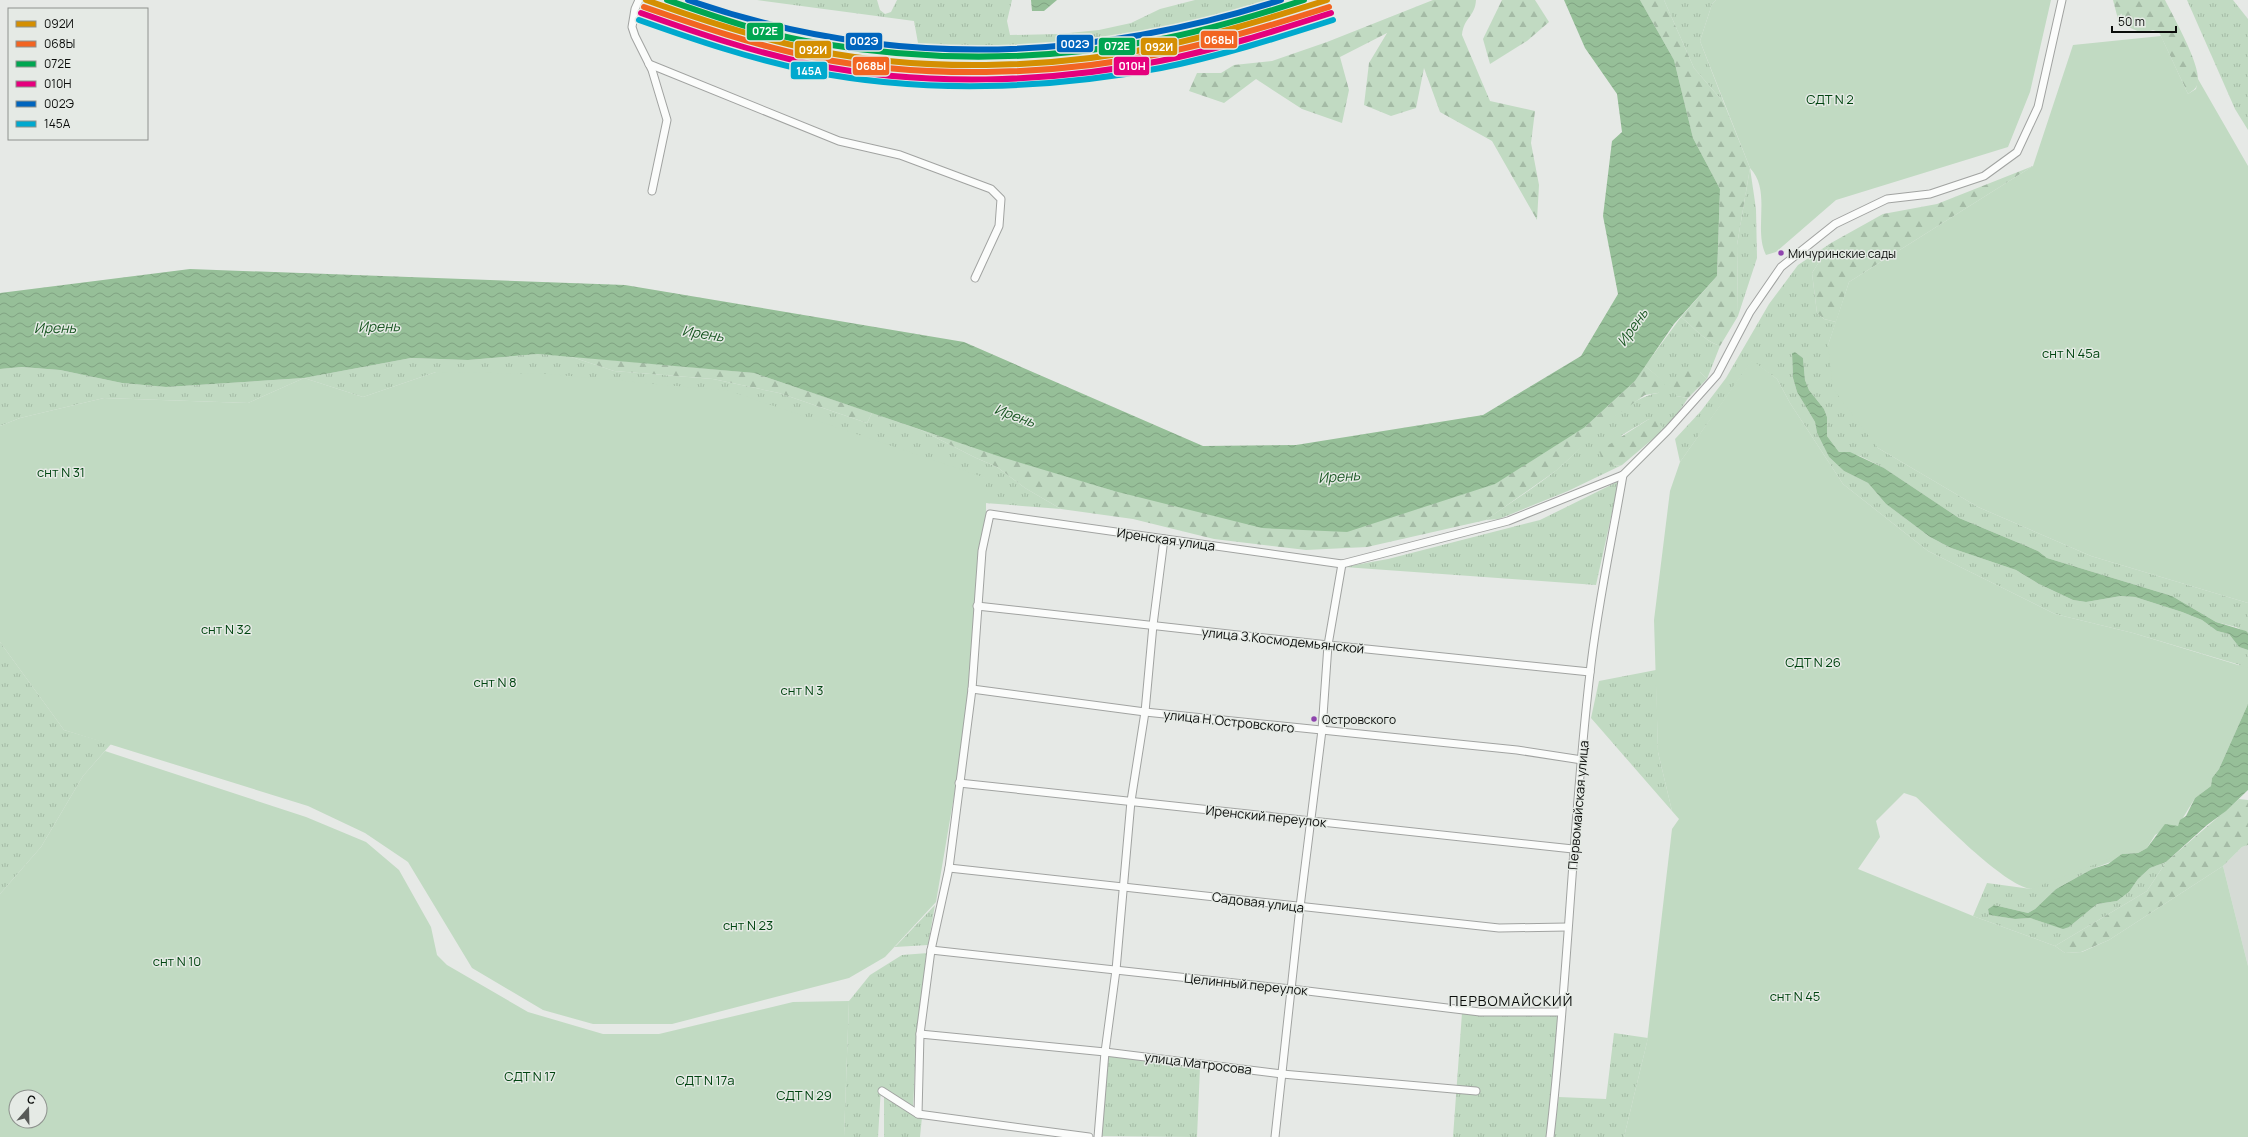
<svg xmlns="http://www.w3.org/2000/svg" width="2248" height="1137" font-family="Manrope,sans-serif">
  <defs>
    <pattern id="grass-tufts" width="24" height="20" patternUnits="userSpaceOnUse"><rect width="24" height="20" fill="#c1dac2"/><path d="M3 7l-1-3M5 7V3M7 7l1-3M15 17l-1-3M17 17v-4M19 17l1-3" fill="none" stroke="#a4baa5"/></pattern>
    <pattern id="forest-firs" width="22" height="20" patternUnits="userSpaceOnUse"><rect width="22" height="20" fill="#c1dac2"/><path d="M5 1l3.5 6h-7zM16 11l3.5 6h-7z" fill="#a4baa5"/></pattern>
    <pattern id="water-waves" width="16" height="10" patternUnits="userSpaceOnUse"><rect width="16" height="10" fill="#96bf98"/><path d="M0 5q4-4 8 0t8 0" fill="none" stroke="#80a382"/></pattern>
  </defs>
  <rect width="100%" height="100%" fill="#e6e9e6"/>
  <polygon fill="#d5dbd5" points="2248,845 2248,966 2223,866 2242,847"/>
  <g fill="url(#grass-tufts)">
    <polygon points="757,0 877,0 880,10 885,14 891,12 897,0 1012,0 1007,21 1010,35 1059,34 1099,30 1131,23 1160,9 1195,0 1272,0 1121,43 1006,54 920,54 914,21"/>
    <polygon points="1664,0 1716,0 1712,4 1700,41 1724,103 1694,68"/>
    <polygon points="2187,0 2233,0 2248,19 2248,130 2235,109"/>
    <polygon points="1750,168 1756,209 1757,258 1738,316 1737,245"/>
    <polygon points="1831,243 1812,273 1817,313 1824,319 1836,322 1828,345 1878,448 1978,507 2091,556 2248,603 2248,633 2236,627 2216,622 2172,596 2047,558 2038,551 1959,518 1884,468 1860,456 1839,452 1827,436 1827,417 1824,409 1809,390 1805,380 1803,358 1795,352 1792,353 1793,378 1797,392 1815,422 1817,433 1829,457 1844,471 1868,483 1886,504 1930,537 1951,548 2016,570 2039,584 2073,600 2086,602 2121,596 2135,597 2182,612 2202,620 2217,631 2229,634 2239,647 2248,650 2248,704 2122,854 2116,860 2092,869 2056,889 2035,909 2028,913 1994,905 1988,909 1989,915 2015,919 2030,918 2051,925 2069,927 2097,904 2117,901 2129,892 2138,879 2150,868 2166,862 2147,891 2055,946 1973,916 1987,883 2031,889 2240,665 2133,633 2055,614 1928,551 1843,484 1790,403 1777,379 1752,361 1680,462 1675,439 1701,411 1726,378 1769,304 1798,265"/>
    <path d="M 1681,317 C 1695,328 1703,340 1720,346 L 1707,379 L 1700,372 L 1676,396 L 1688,398 L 1672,422 L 1661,432 L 1662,427 L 1649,419 L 1622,435 L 1613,466 L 1622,465 L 1568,491 L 1499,519 L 1486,520 C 1509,503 1536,487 1558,469 C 1586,445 1621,399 1658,393 L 1664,382 L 1645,366 Z"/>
    <polygon points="538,354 569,356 614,371 713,379 779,393 867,423 872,413 921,430 974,457 997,467 1025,488 1061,509 985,503 985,478 436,372 363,397 304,378 248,403 104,398 20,418 0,426 0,369 22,367 60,370 122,383 166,387 304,378 411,358 468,360"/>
    <polygon points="1619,481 1596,585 1344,567 1388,559 1540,520"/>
    <polygon points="0,642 64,730 111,744 83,776 41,847 0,894"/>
    <polygon points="1656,670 1658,752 1672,811 1591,718 1599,681"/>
    <polygon points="935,905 928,945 895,947"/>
    <polygon points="928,953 917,1034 913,1107 881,1087 878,1137 844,1137 849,1001 870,975 902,955"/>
    <polygon points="1462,1013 1480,1016 1558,1015 1557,1053 1547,1137 1453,1137"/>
    <polygon points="1614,1033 1648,1038 1624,1137 1553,1137 1559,1097 1606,1099"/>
    <polygon points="1107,1055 1200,1068 1197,1137 1101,1136"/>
    <polygon points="884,1095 922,1117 920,1137 884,1137"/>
  </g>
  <g fill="url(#forest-firs)">
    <path d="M 1433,0 L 1476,0 C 1475,17 1464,17 1462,35 L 1490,101 L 1535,111 L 1531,143 L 1539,185 L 1537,220 L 1492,141 L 1440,112 L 1424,68 L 1416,108 L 1391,116 L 1364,105 L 1369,63 L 1387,33 L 1340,57 L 1349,90 L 1342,123 L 1302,109 L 1256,79 L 1224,103 L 1189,91 L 1197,73 L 1221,73 L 1234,65 L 1272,61 L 1327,42 Z"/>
    <polygon points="1502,0 1535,0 1549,22 1527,41 1490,64 1483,39"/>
    <path d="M 1640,0 L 1664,0 L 1694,68 L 1724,103 L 1750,168 L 1737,245 L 1738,316 L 1720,346 C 1703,340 1695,328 1681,317 L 1717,276 L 1720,189 L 1693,138 L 1674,60 Z"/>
    <path d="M 2113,0 L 2165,0 C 2174,18 2199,62 2198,80 C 2198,87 2194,90 2188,94 L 2159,32 L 2153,30 L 2142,33 L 2119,23 Z"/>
    <polygon points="2033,166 1849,282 1836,322 1824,319 1817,313 1812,273 1831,243 1883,214 1937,204"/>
    <polygon points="569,356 754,373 872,413 867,423 779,393 713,379 614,371"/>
    <polygon points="1645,366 1665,382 1664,387 1658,393 1645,395 1615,416 1557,470 1486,520 1367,547 1306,550 1214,539 1133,519 1061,509 1025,488 997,467 974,457 921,430 1114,491 1585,427 1635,381"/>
    <polygon points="1690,369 1700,372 1707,379 1688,398 1676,396 1673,385 1677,377"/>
    <polygon points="1649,419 1657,420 1662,427 1661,432 1622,465 1613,466 1604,463 1599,451"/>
    <polygon points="2239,799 2248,800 2248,845 2242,847 2223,866 2109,940 2081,952 2065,953 2055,946 2147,891 2166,862"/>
  </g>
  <g fill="#c1dac2" fill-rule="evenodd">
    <path d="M 1716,0 L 2051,0 L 2030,92 L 2008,147 L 1836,200 L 1776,252 L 1766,255 C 1753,229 1772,191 1750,168 L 1700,41 L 1712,4 Z"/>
    <polygon points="2161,36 2188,94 2196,89 2198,79 2248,166 2248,603 2091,556 1978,507 1878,448 1833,389 1828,345 1849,282 2033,166 2073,45"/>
    <path d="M 1752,360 L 1777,379 L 1790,403 L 1843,484 L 1928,551 L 2055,614 L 2133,633 L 2248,668 L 2248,704 L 2219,769 L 2212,778 L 2211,786 L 2195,798 L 2178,826 L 2171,826 L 2155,835 L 2147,848 L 2138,853 L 2122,854 L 2031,889 C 2003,885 1939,818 1916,797 L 1904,793 L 1876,821 L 1880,837 L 1858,869 L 1973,916 L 2055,946 L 2065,953 L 2082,952 L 2109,940 L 2223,866 L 2248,966 L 2248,1137 L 1624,1137 L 1647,1042 L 1672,829 L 1679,819 L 1672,811 L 1658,752 L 1654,620 L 1670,491 L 1680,462 Z"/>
    <polygon points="436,372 549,374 730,391 986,478 986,513 975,611 969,689 956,784 936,902 885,957 849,978 672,1024 593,1024 543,1010 472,968 408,862 365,833 308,806 64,730 0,642 0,426 20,418 104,398 248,403 304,378 363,397"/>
    <path d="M 105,751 L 306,817 L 366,842 L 399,870 L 431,927 L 437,955 L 447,965 L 528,1012 L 603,1034 L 659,1034 L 793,1002 L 849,1001 L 844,1137 L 0,1137 L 0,894 L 41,847 L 83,776 ZM 16,1097 L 40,1097 L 40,1121 L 16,1121 Z"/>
  </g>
  <g fill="url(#water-waves)">
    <polygon points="1031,0 1057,0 1044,11 1032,11"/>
    <polygon points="1564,0 1640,0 1674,60 1693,138 1720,189 1717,276 1674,324 1635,381 1585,427 1495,484 1347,532 1262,528 1114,491 998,456 754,373 538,354 468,360 411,358 304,378 166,387 122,383 60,370 22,367 0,369 0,293 190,269 625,285 964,342 1203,446 1296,445 1483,415 1581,356 1618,294 1603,216 1612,141 1622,132 1617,94 1585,48"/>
    <polygon points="1795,352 1803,358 1805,380 1809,390 1824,409 1827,417 1827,436 1839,452 1850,452 1884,468 1959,518 2038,551 2047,558 2172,596 2216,622 2246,631 2248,633 2248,650 2239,647 2229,634 2217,631 2202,620 2182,612 2135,597 2121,596 2086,602 2073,600 2039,584 2016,570 1951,548 1930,537 1886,504 1868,483 1844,471 1829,457 1817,433 1815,422 1797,392 1793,378 1792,353"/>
    <polygon points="2248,704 2248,790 2226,811 2207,825 2166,862 2150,868 2138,879 2129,892 2117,901 2097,904 2069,927 2063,929 2030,918 2015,919 1989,915 1988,909 1994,905 2028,913 2035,909 2056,889 2092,869 2108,864 2122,854 2138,853 2147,848 2165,824 2178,826 2180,820 2186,816 2195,798 2211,786 2212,778 2219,769"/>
  </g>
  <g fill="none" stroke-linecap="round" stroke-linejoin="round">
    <g stroke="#a1a3a1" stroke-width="9">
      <g id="minor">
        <polyline points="639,0 635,9 632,27 635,36 652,70 667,120 652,191"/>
        <polyline points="649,64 839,141 900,155 991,189 1001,199 999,226 975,278"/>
        <polyline points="977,606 1328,645 1590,672"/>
        <polyline points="972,689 1145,712 1517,750 1582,760"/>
        <polyline points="959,783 1573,849"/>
        <polyline points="949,868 1499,928 1567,927"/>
        <polyline points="931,950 1291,989 1480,1012 1561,1012"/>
        <polyline points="920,1034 1105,1052 1282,1074 1476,1091"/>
        <polyline points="882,1091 918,1114 1089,1137"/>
        <polyline points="918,1114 920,1034 931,950 949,868 972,689 982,551 990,514 1342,564 1508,521 1623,475 1668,430 1717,375 1750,312 1781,267 1835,224 1887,199 1930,194 1984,176 2017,152 2038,107 2062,0"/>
        <polyline points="1098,1137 1105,1052 1116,970 1131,801 1145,712 1153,625 1164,539"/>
        <polyline points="1275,1137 1300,907 1322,730 1328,645 1342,564"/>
        <path d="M 1550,1137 C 1568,983 1572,827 1590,673 C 1597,607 1612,540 1623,475"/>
      </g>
    </g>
    <use href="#minor" stroke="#fbfcfb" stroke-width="7"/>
    <g stroke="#e5eae5" stroke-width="9">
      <path id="rail-1" d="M 646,0 C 701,20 756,38 814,50 C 921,72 1051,69 1158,47 C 1216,35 1271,18 1327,0"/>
    </g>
    <g stroke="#e5eae5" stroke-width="9">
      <path id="rail-2" d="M 644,7 C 699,26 754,45 812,57 C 921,79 1051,76 1159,54 C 1217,42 1273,25 1329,7"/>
    </g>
    <g stroke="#e5eae5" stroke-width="9">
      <path id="rail-3" d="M 667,0 C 716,17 766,35 818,43 C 930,62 1044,61 1156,40 C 1206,31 1255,16 1304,0"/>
    </g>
    <g stroke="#e5eae5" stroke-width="9">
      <path id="rail-4" d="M 641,13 C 697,33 753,52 811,64 C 923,87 1049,83 1160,61 C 1219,49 1275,31 1331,13"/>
    </g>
    <g stroke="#e5eae5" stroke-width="9">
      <path id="rail-5" d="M 688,0 C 885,69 1084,63 1281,0"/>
    </g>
    <g stroke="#e5eae5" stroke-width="9">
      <path id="rail-6" d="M 639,20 C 695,40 751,59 810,71 C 923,94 1049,89 1161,68 C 1220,56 1277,38 1333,20"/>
    </g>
    <use href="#rail-1" stroke="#d48f02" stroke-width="6"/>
    <use href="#rail-2" stroke="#f26522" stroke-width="6"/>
    <use href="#rail-3" stroke="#00a651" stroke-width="6"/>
    <use href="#rail-4" stroke="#e5007d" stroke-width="6"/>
    <use href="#rail-5" stroke="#0065bd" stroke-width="6"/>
    <use href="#rail-6" stroke="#00a9ce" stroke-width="6"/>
  </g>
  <g fill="#8e44ad" stroke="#e5eae5" stroke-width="1.5">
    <circle cx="1781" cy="253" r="3.5"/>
    <circle cx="1314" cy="719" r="3.5"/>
  </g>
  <g text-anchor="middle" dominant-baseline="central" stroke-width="3" stroke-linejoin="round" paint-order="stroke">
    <g font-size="12" fill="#0b0d0b" stroke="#e5eae5" text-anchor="start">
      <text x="1788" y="253">Мичуринские сады</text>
      <text x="1322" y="719">Островского</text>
    </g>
    <g font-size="13" fill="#004410" stroke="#e5eae5">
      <text x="1830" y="99">СДТ N 2</text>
      <text x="2071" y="353">снт N 45а</text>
      <text x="61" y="472">снт N 31</text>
      <text x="226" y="629">снт N 32</text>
      <text x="1813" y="662">СДТ N 26</text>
      <text x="495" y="682">снт N 8</text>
      <text x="802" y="690">снт N 3</text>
      <text x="748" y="925">снт N 23</text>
      <text x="177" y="961">снт N 10</text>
      <text x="1795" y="996">снт N 45</text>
      <text x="530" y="1076">СДТ N 17</text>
      <text x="705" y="1080">СДТ N 17а</text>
      <text x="804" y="1095">СДТ N 29</text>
    </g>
    <g font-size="13" fill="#0b0d0b" stroke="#e5eae5">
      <text transform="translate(1166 539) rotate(8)">Иренская улица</text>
      <text transform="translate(1283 640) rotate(6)">улица З.Космодемьянской</text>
      <text transform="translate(1229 721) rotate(6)">улица Н.Островского</text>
      <text transform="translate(1578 805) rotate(-85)">Первомайская улица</text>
      <text transform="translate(1266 816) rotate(6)">Иренский переулок</text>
      <text transform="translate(1258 902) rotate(7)">Садовая улица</text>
      <text transform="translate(1246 984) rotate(6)">Целинный переулок</text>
      <text transform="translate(1198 1063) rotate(7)">улица Матросова</text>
    </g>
    <g font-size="14" font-style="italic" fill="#195622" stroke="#e5eae5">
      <text transform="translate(379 326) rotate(-1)">Ирень</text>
      <text x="55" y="327">Ирень</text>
      <text transform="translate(1632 327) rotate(-55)">Ирень</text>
      <text transform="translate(703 333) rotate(9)">Ирень</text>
      <text transform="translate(1015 415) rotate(20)">Ирень</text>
      <text transform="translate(1339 476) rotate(-4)">Ирень</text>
    </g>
    <g font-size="14" letter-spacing="1" fill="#0b0d0b" stroke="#e5eae5">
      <text x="1511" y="1000">ПЕРВОМАЙСКИЙ</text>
    </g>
  </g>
  <g stroke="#e5eae5" stroke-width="1.5">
    <rect x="746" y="22" width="38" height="19" rx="4" fill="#00a651"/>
    <rect x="1200" y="30" width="38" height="19" rx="4" fill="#f26522"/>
    <rect x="845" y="32" width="38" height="19" rx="4" fill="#0065bd"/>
    <rect x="1056" y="34" width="38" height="19" rx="4" fill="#0065bd"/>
    <rect x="1098" y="37" width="38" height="19" rx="4" fill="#00a651"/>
    <rect x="1140" y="37" width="38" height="19" rx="4" fill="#d48f02"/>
    <rect x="794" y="40" width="38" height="19" rx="4" fill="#d48f02"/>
    <rect x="1113" y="56" width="37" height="20" rx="4" fill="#e5007d"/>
    <rect x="852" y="56" width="38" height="20" rx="4" fill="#f26522"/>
    <rect x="790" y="61" width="38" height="19" rx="4" fill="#00a9ce"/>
  </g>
  <g font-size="11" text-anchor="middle" font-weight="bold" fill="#fff">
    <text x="765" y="35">072Е</text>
    <text x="1219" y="44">068Ы</text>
    <text x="864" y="45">002Э</text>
    <text x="1075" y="48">002Э</text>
    <text x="1117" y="50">072Е</text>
    <text x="1159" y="51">092И</text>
    <text x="813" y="54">092И</text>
    <text x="1132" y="70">010Н</text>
    <text x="871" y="70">068Ы</text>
    <text x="809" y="75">145А</text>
  </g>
  <rect x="8" y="8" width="140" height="132" fill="#e5eae5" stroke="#8e928e"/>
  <rect x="16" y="21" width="20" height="6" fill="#d48f02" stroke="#8e928e"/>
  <text x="44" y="28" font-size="12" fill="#0b0d0b">092И</text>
  <rect x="16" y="41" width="20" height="6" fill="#f26522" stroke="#8e928e"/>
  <text x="44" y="48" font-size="12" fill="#0b0d0b">068Ы</text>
  <rect x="16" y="61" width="20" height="6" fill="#00a651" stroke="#8e928e"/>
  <text x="44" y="68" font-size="12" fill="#0b0d0b">072Е</text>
  <rect x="16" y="81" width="20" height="6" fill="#e5007d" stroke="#8e928e"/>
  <text x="44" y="88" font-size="12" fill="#0b0d0b">010Н</text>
  <rect x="16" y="101" width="20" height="6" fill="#0065bd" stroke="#8e928e"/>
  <text x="44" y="108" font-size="12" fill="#0b0d0b">002Э</text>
  <rect x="16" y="121" width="20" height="6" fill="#00a9ce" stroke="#8e928e"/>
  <text x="44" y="128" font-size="12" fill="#0b0d0b">145А</text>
  <g transform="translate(28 1109) rotate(20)"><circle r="19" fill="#e5eae5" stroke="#8e928e"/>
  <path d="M0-3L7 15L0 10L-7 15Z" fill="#585a58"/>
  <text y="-6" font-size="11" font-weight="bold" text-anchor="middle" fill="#0b0d0b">С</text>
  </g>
  <path d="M2112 26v6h64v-6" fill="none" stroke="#0b0d0b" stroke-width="2"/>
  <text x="2118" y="26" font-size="12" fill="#0b0d0b" stroke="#e5eae5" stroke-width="3" paint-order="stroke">50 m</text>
</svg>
